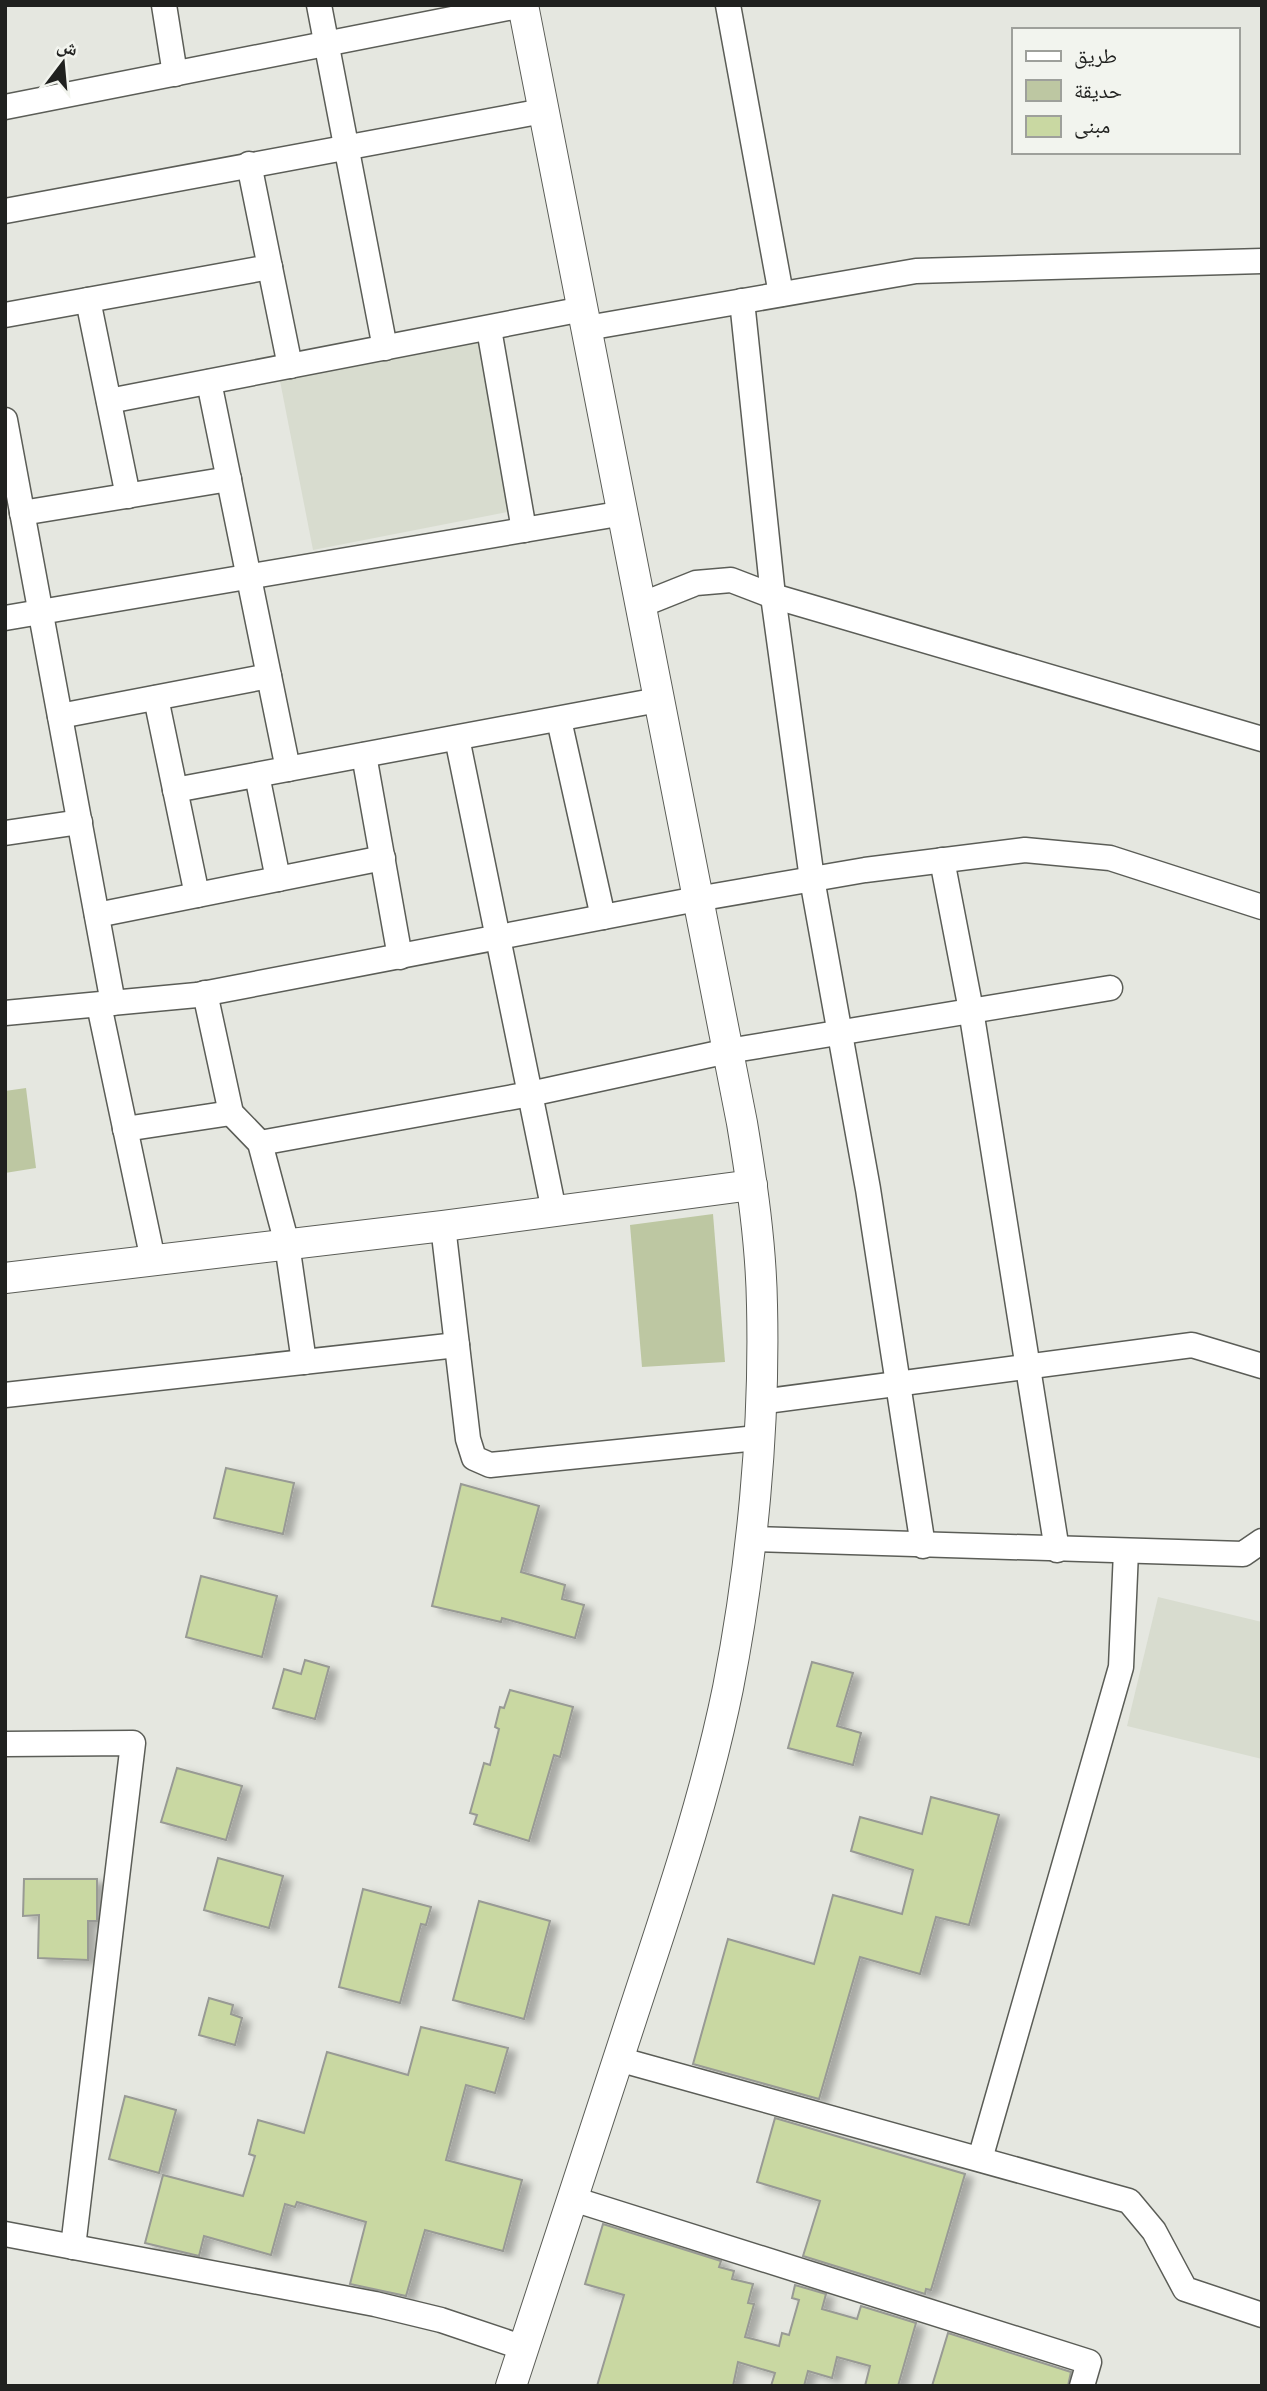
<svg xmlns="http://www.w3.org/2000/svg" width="1267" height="2391" font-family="Raleway,'Noto Naskh Arabic',sans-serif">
  <defs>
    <filter id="shadow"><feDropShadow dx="8" dy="4.5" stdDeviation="3.5" flood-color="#0004"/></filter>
  </defs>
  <rect width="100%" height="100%" fill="#e5e7e0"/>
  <g fill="#d8dccf">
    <polygon points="479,342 512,511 313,550 280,381"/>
    <polygon points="1158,1597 1262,1622 1262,1759 1127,1726"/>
  </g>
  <g fill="#bdc7a2">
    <polygon points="26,1088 36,1168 5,1173 5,1091"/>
    <polygon points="713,1214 725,1362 642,1367 630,1225"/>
  </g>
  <g fill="#c9d8a2" stroke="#989a94" stroke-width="2" filter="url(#shadow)">
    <polygon points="226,1468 294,1483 283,1534 214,1518"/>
    <polygon points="461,1484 539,1506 521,1572 565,1585 562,1599 584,1605 575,1638 502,1618 501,1622 432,1606"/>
    <polygon points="201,1576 277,1596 262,1657 186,1637"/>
    <polygon points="305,1660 329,1667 315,1719 273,1708 284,1669 301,1674"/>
    <polygon points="812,1662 853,1673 837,1726 861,1733 853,1765 788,1748"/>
    <polygon points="510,1690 573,1707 560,1757 554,1755 529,1841 474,1824 477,1815 470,1813 484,1763 490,1765 499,1729 495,1727 500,1707 504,1708"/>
    <polygon points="177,1768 242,1786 226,1840 161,1822"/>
    <polygon points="931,1797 999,1815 969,1925 936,1917 920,1974 860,1957 819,2099 693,2064 728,1939 814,1964 833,1895 902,1914 913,1870 851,1851 860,1817 922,1834"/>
    <polygon points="218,1858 283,1876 269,1928 204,1910"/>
    <polygon points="24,1879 97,1879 97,1921 88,1921 88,1960 38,1958 39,1915 23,1916"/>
    <polygon points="363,1889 431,1907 426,1925 421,1924 400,2003 339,1987"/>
    <polygon points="479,1901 550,1921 524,2019 453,2000"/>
    <polygon points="209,1998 233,2005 231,2014 242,2018 235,2045 199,2035"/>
    <polygon points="421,2027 508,2048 495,2093 466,2085 446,2160 522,2180 503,2251 425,2230 406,2296 350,2284 366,2222 297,2202 295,2207 285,2204 271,2255 204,2236 199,2256 145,2243 163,2175 243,2196 255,2156 249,2154 258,2120 304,2133 327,2052 408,2075"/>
    <polygon points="125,2096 176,2110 159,2173 109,2159"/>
    <polygon points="775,2118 965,2174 931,2290 926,2289 925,2294 803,2256 820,2201 757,2182"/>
    <polygon points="603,2224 721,2261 719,2267 734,2271 732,2279 753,2284 748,2303 754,2304 745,2337 779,2346 782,2333 789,2335 799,2300 792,2298 795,2285 826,2294 822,2309 857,2319 861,2306 916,2323 898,2386 865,2386 870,2366 837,2357 832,2378 808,2371 804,2386 771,2386 775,2373 738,2362 733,2386 597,2386 624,2295 585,2284"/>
    <polygon points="948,2333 1071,2372 1068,2386 932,2386"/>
  </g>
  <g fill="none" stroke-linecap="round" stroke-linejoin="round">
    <g stroke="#5b5d57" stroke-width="27">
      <g id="minor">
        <polyline points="164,5 175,74"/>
        <polyline points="319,5 385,348"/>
        <polyline points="728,5 781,294"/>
        <polyline points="5,107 523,5"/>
        <polyline points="249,164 290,366"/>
        <polyline points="5,211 543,111"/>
        <polyline points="88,300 128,496"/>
        <polyline points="742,301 773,596 812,879 868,1189 923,1546"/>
        <polyline points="5,315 270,267"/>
        <polyline points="587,328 916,271 1262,261"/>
        <polyline points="489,329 524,530"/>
        <polyline points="209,382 288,769"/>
        <polyline points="109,401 583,309"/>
        <polyline points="5,420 113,1003"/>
        <polyline points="22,513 229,479"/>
        <polyline points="641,605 696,583 731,580 773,596 1262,739"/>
        <polyline points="5,618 624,513"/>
        <polyline points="156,698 197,895"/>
        <polyline points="60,716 269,676"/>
        <polyline points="559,720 603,917"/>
        <polyline points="457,738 554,1211"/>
        <polyline points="364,755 400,957"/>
        <polyline points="257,775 278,879"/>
        <polyline points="175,790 658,700"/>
        <polyline points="5,833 80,822"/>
        <polyline points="942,860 971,1010 1057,1550"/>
        <polyline points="97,915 383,858"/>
        <polyline points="205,993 231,1113 260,1143 287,1244 304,1362"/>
        <polyline points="99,1005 153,1260"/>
        <polyline points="5,1013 197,995 697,899 865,870 1025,850 1110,858 1262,907"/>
        <polyline points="125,1129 231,1113"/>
        <polyline points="260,1143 530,1094 728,1051 1110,988"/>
        <polyline points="443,1226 468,1439 474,1458 490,1465 757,1438"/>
        <polyline points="5,1395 457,1345"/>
        <polyline points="760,1402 1192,1345 1262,1366"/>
        <polyline points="751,1539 1243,1554 1262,1541"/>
        <polyline points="5,1744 133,1743 73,2247"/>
        <polyline points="618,2059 1129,2201 1154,2231 1185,2289 1262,2315"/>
        <polyline points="980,2159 1121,1667 1126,1551"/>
        <polyline points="573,2199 1089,2362 1082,2386"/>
        <polyline points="5,2234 375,2304 441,2320 524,2348"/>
      </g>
    </g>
    <g stroke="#5b5d57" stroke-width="32">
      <g id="tertiary">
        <polyline points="5,1278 443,1226 752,1185"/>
        <path d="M 511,2386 C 551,2264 591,2142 631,2020 C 667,1910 705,1801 728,1688 C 752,1565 765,1430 762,1305 C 761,1244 752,1183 742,1123 L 523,5"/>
      </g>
    </g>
    <use href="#minor" stroke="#fff" stroke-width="24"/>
    <use href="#tertiary" stroke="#fff" stroke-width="30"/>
  </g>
  <rect width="1267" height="2391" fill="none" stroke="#20211f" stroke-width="14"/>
  <rect x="1012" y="28" width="228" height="126" fill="#f2f4ee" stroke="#9ea09b" stroke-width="2"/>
  <rect x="1026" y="51" width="35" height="10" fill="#ffffff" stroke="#9ea09b" stroke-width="2"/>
  <text x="1074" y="63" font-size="21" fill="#20211f">طريق</text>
  <rect x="1026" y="80" width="35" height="21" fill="#bdc7a2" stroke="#9ea09b" stroke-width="2"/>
  <text x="1074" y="98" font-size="21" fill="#20211f">حديقة</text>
  <rect x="1026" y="116" width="35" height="21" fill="#c9d8a2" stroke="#9ea09b" stroke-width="2"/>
  <text x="1074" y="133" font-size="21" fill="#20211f">مبنى</text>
  <g transform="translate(63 63) rotate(16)" stroke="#f2f4ee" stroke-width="5" paint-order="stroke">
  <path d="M0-5L12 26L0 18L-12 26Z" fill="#20211f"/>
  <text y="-10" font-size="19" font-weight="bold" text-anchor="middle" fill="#20211f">ش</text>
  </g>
</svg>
